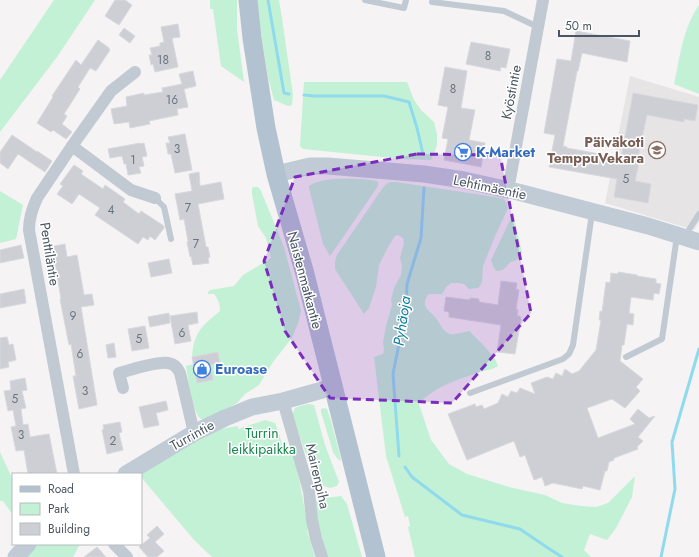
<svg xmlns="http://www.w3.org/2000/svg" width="699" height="557" font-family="Jost,sans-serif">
  <rect width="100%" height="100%" fill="#f5f3f3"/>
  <polygon fill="#e6e4e5" points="630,76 699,97 699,222 694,230 605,203"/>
  <g fill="#c3f1d5">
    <polygon points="54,0 95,0 57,57 0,132 0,80"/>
    <polygon points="210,0 237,0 237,29 244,82 221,66 213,9 210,9"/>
    <polygon points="257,0 279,0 282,18 293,95 292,105 288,106 274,100 268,77 261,33"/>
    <path d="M 699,5 L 699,94 L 674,84 C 680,57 683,28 699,5 Z"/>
    <polygon points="304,82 407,82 414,100 421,110 434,122 437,134 437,145 435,151 431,160 402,159 303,149 300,146"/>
    <path d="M 362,179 L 377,181 L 378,183 L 378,186 L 330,256 L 323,244 L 309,188 L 309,186 C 322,177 346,179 362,179 Z"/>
    <path d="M 391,182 L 396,182 L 495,197 L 504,199 L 507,204 L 508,208 L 496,234 L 483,266 L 482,282 L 480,286 L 478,288 L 469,289 L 464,284 L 458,283 L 451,283 L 447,286 L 442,294 L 429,294 L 427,296 C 426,298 424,302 425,305 C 426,310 432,313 435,317 C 440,323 442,331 450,334 C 455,335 464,332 469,331 C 477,339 496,356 498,366 C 493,370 486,370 480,372 C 457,380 435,386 419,404 L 431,440 L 449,464 L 467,474 L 509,487 L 545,495 L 562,503 L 581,506 L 596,507 L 608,503 L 635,476 L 632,497 L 616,528 L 607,540 L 590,534 L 584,550 L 591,557 L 415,557 L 408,527 L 410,526 L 408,516 L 405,517 L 386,456 L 374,357 L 383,354 L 384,350 L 383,342 L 386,326 L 392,305 L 391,300 L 394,288 L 401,275 L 402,266 L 400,258 L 404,243 L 403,238 L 400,236 L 397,235 L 395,236 L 388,247 L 379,265 L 376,287 L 369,308 L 364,314 L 335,269 L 335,261 L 337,255 L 382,189 L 386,184 Z"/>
    <path d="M 254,187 L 258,187 L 261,191 L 284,247 L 301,311 L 298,323 L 292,338 L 273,362 L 259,385 L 245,394 L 237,403 L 208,419 C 205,420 204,421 201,419 C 192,413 188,377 186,366 L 194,364 L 197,383 L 212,380 L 210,365 L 220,363 L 218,352 L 192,357 C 194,332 202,326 220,311 C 220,305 218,298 214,294 L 208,294 L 208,292 L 210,290 L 234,286 L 243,275 L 253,269 L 271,258 L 266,238 L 258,226 L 252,194 L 252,188 Z"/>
    <polygon points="0,191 23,205 16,239 0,243"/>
    <path d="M 513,214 L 522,252 C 520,258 517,261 510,262 C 506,267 504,271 497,271 L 494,268 L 491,260 Z"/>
    <polygon points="308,404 314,405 325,445 339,482 337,486 330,488 317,484 313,480 308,460 292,415 295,408 300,406"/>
    <polygon points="324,408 327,409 331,421 341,459 340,461 337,458 333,452 321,412 321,409"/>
    <polygon points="265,420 275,423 283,446 294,456 300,484 308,528 307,531 315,557 212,557 194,540 141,477 141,474 214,430 238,426 238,429"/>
    <polygon points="0,452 13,480 13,515 3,501 0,501"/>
    <polygon points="341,496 347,504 362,557 328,557 322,542 315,507 316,501 324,498"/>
    <polygon points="38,544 80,544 73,557 25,557"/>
  </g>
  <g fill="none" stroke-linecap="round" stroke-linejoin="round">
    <g stroke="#90daee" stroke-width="3">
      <polyline points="268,0 284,93 289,94"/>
      <polyline points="304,95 314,96 384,96 409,102 417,128 423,154"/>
      <polyline points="399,456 393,374 406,309 407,284 421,238 424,188"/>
      <polyline points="405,467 412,477 462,515 520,529 548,548 562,557"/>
      <polyline points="661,557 675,489 672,442 699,349"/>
    </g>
  </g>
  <g fill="#cdcfd5" stroke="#d7d9de">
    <polygon points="115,0 125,0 132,5 119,25 105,16"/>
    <polygon points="178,24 180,37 172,38 178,67 155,72 153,64 151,65 149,55 152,55 150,48 160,46 160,43 164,42 161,27"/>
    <polygon points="124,28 135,36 130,43 119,35"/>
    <polygon points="576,31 630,41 627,62 582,53 578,71 577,71 563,146 567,147 567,148 621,158 633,93 698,105 695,121 684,119 684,122 647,115 637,162 639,163 635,181 651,184 648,203 614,197 617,179 549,167 555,135 544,133 557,59 571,61"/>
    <polygon points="98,40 109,48 109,49 110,50 96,71 90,68 78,87 80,89 64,114 67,116 62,124 72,132 66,139 53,130 51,132 37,123 53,97 52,96 76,60 81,65"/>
    <polygon points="471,42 510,49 506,68 501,67 500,71 466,64"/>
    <polygon points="445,67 467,71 461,108 475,110 469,140 485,143 481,167 444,160 448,139 442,138 448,107 438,105"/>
    <polygon points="193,71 196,86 184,89 188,107 177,109 178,115 149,121 150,124 130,128 129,122 114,124 111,109 127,106 126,97 144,93 144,95 163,92 162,88 182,84 179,74"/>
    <polygon points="185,134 192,170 175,173 171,154 168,154 166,143 170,143 168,137"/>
    <polygon points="12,135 37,152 37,151 52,161 45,172 18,154 8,169 0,163 0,152"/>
    <polygon points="140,143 140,144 144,143 147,156 142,157 144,166 139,167 141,173 128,175 126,164 124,164 122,156 110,158 108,149"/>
    <polygon points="74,165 83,171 81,174 103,189 105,185 125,199 123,202 139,214 141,211 164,226 164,228 155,240 150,236 148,240 143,237 138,244 95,215 100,208 79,194 72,204 57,194 63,186 60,184"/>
    <polygon points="199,172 200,186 221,182 224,199 198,204 206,247 208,247 210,257 208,258 209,263 193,265 191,256 190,257 187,242 188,241 184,219 180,220 175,194 192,191 189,174"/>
    <polygon points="65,244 67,257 77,255 84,295 92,294 94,305 81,307 97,405 79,409 73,376 76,376 71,344 69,345 60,299 61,299 54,256 52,256 50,247"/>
    <polygon points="21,245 24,258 0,263 0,250"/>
    <polygon points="169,259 172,273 151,277 148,263"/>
    <polygon points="618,272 637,275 637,276 656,279 656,283 661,284 659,294 654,293 653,300 631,297 629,313 634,314 633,325 627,324 624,345 622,345 620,361 643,379 636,387 640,391 625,408 612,399 587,408 598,438 635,424 630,419 638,409 649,418 655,416 638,437 643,441 637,447 638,449 614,458 614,460 609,462 607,471 605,471 600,490 583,486 582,489 553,483 545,486 542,477 534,480 525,455 520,457 514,441 467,460 448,414 475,404 476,407 482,405 484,409 498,403 502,394 508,397 511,391 517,393 520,388 535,394 531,383 547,377 553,379 556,373 562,376 565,369 572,374 579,371 596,350 601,320 599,320 600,311 602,312 606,282 610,283 611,273 618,274"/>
    <polygon points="501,281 517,283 516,289 519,290 516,309 518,310 517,316 520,316 521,319 515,354 497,352 501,325 449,317 449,312 444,311 446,297 470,300 470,298 479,299 479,302 498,305"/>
    <polygon points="24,289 26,303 0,308 0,294"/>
    <polygon points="197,312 198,323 188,325 191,341 175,344 170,316"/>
    <polygon points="169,313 170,323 150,327 148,317"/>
    <polygon points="145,326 149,348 132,351 128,329"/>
    <polygon points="7,337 9,345 13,344 16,360 8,362 9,367 0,369 0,338"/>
    <polygon points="114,343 116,357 108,358 106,345"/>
    <polygon points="218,352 220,363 210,365 213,380 197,383 192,357"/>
    <polygon points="25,378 27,390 22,391 26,408 21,409 23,425 28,424 30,437 49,434 57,474 28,474 24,450 16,451 11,427 16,426 13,410 8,411 4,391 11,390 10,381"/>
    <polygon points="166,401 168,410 156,413 159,425 144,428 139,407"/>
    <polygon points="120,422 122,432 119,433 123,450 107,454 102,430 104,429 103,425"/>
    <polygon points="157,526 164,534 155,542 164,551 157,557 148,557 139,547 150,538 147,535"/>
    <polygon points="97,547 106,557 84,557"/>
  </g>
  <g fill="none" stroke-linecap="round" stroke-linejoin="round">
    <g stroke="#c1cad2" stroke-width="6">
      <polyline points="365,0 404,8 406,0"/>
      <polyline points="432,2 504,11 538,27"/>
      <polyline points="155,198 164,207 171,239"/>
      <polyline points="685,236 699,214"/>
      <polyline points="626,357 662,339 677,236"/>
      <polyline points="470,393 563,359 569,354 573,345 592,213"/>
    </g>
    <g stroke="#c1cad2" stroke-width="12">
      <polyline points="72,146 131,190 155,198"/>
      <polyline points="508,190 543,0"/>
      <path d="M 123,388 L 119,373 C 131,370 157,361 168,363 C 174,364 178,368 180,373 L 194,433"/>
      <polyline points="283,401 309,491 312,520 316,539 322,557"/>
      <path d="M 74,474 L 29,230 C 29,218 32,209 37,198 L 72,146 L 111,91 L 135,72"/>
      <polyline points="114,544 127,557"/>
    </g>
    <g stroke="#c1cbd6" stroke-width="17">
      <polyline points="276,174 310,166 328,166 424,174 464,180 518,192 648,226 699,242"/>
      <polyline points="126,474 194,433 225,418 252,407 283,401 333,387"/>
      <polyline points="16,557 28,544"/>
    </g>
    <polyline stroke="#b3c2d1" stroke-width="19" points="248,0 252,38 266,128 276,174 305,274 376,557"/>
  </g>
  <path fill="#7b2cbf" fill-opacity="0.2" stroke="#7b2cbf" stroke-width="3" stroke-dasharray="8 5" stroke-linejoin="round" d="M 417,154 L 500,155 L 531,313 L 452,403 L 330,398 L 285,331 L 264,261 L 295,177 Z"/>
  <defs>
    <g id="school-ring" transform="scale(0.9)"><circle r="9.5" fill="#fff" stroke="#8d6e63" stroke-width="1.5"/><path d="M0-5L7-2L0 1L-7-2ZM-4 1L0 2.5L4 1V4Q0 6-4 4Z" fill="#8d6e63"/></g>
    <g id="supermarket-ring" transform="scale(0.9)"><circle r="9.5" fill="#fff" stroke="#3f7fe0" stroke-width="1.5"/><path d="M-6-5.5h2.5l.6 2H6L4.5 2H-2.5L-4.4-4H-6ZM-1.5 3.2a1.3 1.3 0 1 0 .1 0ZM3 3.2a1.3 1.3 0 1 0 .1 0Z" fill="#3f7fe0"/></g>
    <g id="shop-ring" transform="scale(0.9)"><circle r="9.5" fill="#fff" stroke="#3f7fe0" stroke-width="1.5"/><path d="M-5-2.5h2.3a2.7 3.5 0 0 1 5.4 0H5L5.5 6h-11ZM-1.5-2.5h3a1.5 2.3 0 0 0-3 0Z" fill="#3f7fe0"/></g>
  </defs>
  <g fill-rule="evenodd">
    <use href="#school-ring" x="657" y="150"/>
    <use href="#supermarket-ring" x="463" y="152"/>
    <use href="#shop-ring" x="202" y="369"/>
  </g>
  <g text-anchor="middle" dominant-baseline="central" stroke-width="3" stroke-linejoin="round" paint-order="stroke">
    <g font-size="12" fill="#6b747e">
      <text x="488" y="56">8</text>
      <text x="163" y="60">18</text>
      <text x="453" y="89">8</text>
      <text x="172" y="100">16</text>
      <text x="177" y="149">3</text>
      <text x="133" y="160">1</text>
      <text x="626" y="179">5</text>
      <text x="188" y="208">7</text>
      <text x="111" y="210">4</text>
      <text x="196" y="244">7</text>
      <text x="73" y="316">9</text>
      <text x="182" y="333">6</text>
      <text x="139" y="339">5</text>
      <text x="80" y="354">6</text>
      <text x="85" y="391">3</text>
      <text x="15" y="399">5</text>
      <text x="21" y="435">3</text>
      <text x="113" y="441">2</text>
    </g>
    <g font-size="14" fill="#4a5661" stroke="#fff">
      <text transform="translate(511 92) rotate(-79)">Kyöstintie</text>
      <text transform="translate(490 187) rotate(12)">Lehtimäentie</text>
      <text transform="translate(50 254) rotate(81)">Penttiläntie</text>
      <text transform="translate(305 280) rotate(75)">Naistenmatkantie</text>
      <text transform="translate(192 435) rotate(-29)">Turrintie</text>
      <text transform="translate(318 476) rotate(77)">Mairenpiha</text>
    </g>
    <g font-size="14" font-weight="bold" fill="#785e54" stroke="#fff" text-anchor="end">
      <text x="644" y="142">Päiväkoti<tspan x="644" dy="16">TemppuVekara</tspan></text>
    </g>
    <g font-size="14" font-weight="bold" fill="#366cbe" stroke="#fff" text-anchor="start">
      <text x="476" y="152">K-Market</text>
      <text x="215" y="369">Euroase</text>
    </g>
    <g font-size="14" fill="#17864f" stroke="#fff">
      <text x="262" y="433">Turrin<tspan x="262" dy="16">leikkipaikka</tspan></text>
    </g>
    <g font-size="15" font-style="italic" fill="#0c7c9b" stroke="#fff">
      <text transform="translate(402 321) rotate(-82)">Pyhäoja</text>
    </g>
  </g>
  <rect x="12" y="473" width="130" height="72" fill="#ffffff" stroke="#b7bbc0"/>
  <rect x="20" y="486" width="20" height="6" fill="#b3c2d1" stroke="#b7bbc0"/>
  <text x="48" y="493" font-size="12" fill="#4a5661">Road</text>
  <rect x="20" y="503" width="20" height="12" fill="#c3f1d5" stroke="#b7bbc0"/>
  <text x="48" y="513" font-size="12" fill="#4a5661">Park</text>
  <rect x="20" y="523" width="20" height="12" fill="#cdcfd5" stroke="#b7bbc0"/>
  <text x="48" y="533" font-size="12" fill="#4a5661">Building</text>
  <path d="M559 30v6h80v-6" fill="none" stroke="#4a5661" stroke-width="2"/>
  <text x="565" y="30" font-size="12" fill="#4a5661" stroke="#ffffff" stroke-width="3" paint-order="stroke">50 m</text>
</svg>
